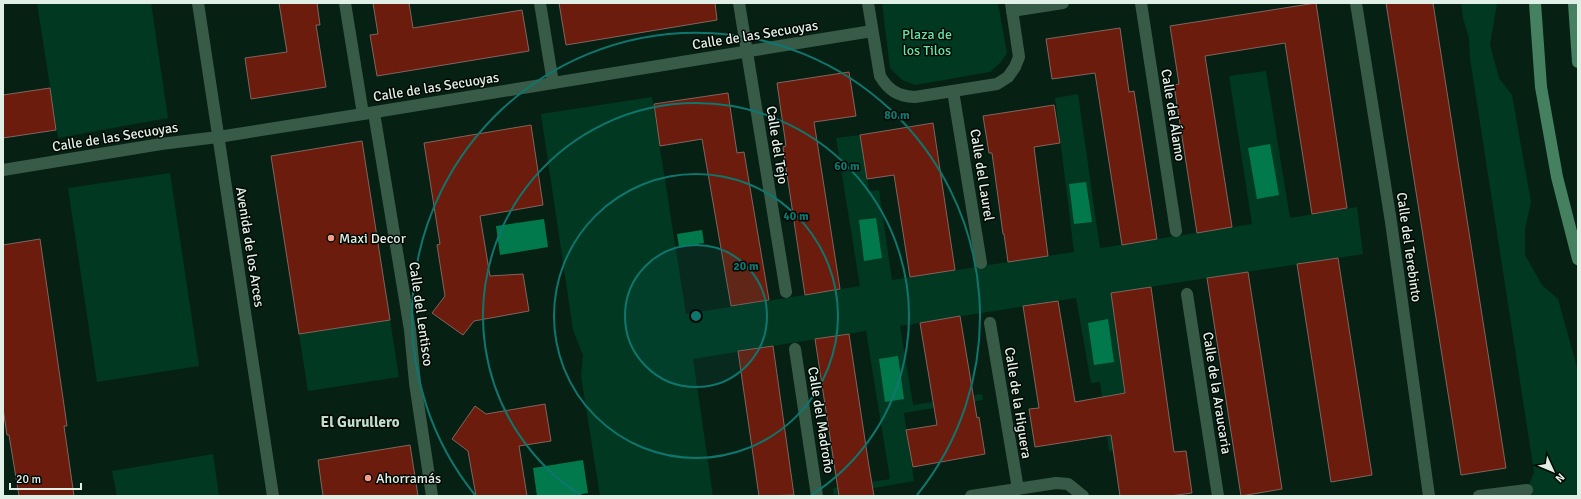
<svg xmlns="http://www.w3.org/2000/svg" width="1581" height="499" font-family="Signika,sans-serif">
  <rect width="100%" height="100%" fill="#072014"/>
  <g fill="#003821">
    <polygon points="37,3 151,3 168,118 58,138"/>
    <polygon points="882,3 998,3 1007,53 1001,62 990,72 915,85 902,80 890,68"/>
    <polygon points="1461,3 1497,3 1490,45 1499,78 1512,95 1531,202 1525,229 1525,255 1542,285 1558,299 1578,371 1578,496 1525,496 1534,472 1470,58 1469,38 1463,18"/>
    <polygon points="1266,71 1290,218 1357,207 1363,254 1111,293 1132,448 1109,451 1100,382 1091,383 1076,298 900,326 913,405 982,394 983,400 904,413 914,481 834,495 833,488 890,479 866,331 693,359 713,496 600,496 581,376 583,355 573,330 541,114 652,97 686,314 860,286 836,138 860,135 869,191 879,190 892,280 1074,252 1055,98 1078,94 1100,248 1252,224 1229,76"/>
    <polygon points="170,173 199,366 97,382 68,188"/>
    <polygon points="390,320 399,377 308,391 299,334"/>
    <polygon points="213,454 219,496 117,496 112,471"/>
  </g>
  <g fill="#01794d">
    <polygon points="1270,144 1279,195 1257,199 1248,148"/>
    <polygon points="1086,182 1092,222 1074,224 1069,184"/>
    <polygon points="876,218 882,258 864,261 859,220"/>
    <polygon points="544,219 548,247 500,255 496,226"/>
    <polygon points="702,230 704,243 679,247 677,234"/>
    <polygon points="1108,319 1114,362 1094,365 1088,323"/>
    <polygon points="898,356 904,399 885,402 879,359"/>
    <polygon points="583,460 588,493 570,496 537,496 533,468"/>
  </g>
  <g fill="#6b1c0c" stroke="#81645e">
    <polygon points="279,3 317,3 320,25 316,25 326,87 251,99 245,58 287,52"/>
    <polygon points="373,3 409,3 413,28 522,10 529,51 377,76 370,35 378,34"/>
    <polygon points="559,3 715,3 717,20 566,45"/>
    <polygon points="1316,3 1347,208 1312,214 1285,43 1248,49 1205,56 1232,227 1197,233 1174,85 1179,84 1170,26"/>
    <polygon points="1386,3 1433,3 1506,468 1461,475"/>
    <polygon points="1120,28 1129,92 1134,91 1157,239 1122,245 1095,73 1052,79 1046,39"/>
    <polygon points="849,72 856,116 814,122 840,289 805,295 783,147 786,146 777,83"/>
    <polygon points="50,88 56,130 3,138 3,95"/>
    <polygon points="728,93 737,153 744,152 769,300 731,306 702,139 660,146 654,104"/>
    <polygon points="1054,105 1060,143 1034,147 1048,256 1008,262 1004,234 1003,234 992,153 989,153 983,116"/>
    <polygon points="933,123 955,270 910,277 894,175 867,179 860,135"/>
    <polygon points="531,125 543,205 480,216 490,276 523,274 529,311 474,321 463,335 432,313 445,296 437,245 440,244 424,143"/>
    <polygon points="362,141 390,320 299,334 271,156"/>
    <polygon points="40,239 67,426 64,426 74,496 19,496 9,435 7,435 3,408 3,245"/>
    <polygon points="1338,258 1372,475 1331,482 1297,264"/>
    <polygon points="1248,272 1282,489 1241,496 1207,278"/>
    <polygon points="1151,287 1174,452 1186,451 1192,493 1170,496 1120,496 1111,435 1035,447 1029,409 1039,408 1023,306 1058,301 1075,402 1125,393 1111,293"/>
    <polygon points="960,316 977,418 979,417 985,454 913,467 906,430 937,425 920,323"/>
    <polygon points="849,334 868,460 874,496 839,496 815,339"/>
    <polygon points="773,346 794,495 759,496 738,351"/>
    <polygon points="545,404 551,441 519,446 527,496 476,496 468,451 452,439 475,406 486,414"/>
    <polygon points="410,445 418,496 323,496 318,460"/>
  </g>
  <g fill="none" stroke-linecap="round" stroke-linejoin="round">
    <g stroke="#385b48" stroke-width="12">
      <polyline points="198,3 273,496"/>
      <polyline points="345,3 363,114"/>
      <polyline points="540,3 553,83"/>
      <polyline points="739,3 786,292"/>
      <path d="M 868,3 L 880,76 C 889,91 898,96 915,97 L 997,84 L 1008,77 L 1015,67 L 1019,57 L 1011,3"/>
      <polyline points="1141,3 1176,231"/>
      <polyline points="1356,3 1391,222 1429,496"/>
      <polyline points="1012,11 1063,3"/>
      <polyline points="953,91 981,263"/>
      <polyline points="374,113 410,330 415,383 432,496"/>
      <polyline points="3,170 161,144 218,137 363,114 872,31"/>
      <polyline points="1187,294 1218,496"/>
      <polyline points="990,323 1018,489"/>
      <polyline points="795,349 817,496"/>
      <polyline points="971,496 1056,483 1068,484 1083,496"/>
      <polyline points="1479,496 1527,490"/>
    </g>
    <g stroke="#458061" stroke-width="12">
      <polyline points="1535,3 1541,87 1557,177 1578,259"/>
      <polyline points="1574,3 1578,62"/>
    </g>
  </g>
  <circle cx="696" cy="316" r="71" fill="#0f766e" fill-opacity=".12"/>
  <g fill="none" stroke="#0f766e" stroke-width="2">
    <circle cx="696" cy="316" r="71"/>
    <circle cx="696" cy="316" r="142"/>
    <path d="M582 496A213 213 0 1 1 810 496"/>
    <path d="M475 495A284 284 0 1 1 917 495"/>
  </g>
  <g fill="#f49e8a" stroke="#020804" stroke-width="1.5">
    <circle cx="331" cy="238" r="4"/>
    <circle cx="368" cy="478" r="4"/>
  </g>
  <g text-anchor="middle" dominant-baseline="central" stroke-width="3" stroke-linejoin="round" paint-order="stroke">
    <g font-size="14" fill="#64e4a5" stroke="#020804">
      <text x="927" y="34">Plaza de<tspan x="927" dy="16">los Tilos</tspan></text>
    </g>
    <g font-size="14" fill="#e1f0e7" stroke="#020804">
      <text transform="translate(755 35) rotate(-9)">Calle de las Secuoyas</text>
      <text transform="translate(436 87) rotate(-9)">Calle de las Secuoyas</text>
      <text transform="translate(1173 115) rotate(81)">Calle del Álamo</text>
      <text transform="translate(115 137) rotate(-9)">Calle de las Secuoyas</text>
      <text transform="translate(777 145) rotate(81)">Calle del Tejo</text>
      <text transform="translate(982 175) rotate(81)">Calle del Laurel</text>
      <text transform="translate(250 247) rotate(81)">Avenida de los Arces</text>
      <text transform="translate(1409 247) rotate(82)">Calle del Terebinto</text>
      <text transform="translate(421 314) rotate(82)">Calle del Lentisco</text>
      <text transform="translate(1217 393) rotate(81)">Calle de la Araucaria</text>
      <text transform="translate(1018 403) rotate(81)">Calle de la Higuera</text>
      <text transform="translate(821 420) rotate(81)">Calle del Madroño</text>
    </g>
    <g font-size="14" fill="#e1f0e7" stroke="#020804" text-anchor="start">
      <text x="339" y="238">Maxi Decor</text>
      <text x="376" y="478">Ahorramás</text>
    </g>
    <g font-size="15" font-weight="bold" fill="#c1decd" stroke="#020804">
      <text x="360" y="422">El Gurullero</text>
    </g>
  </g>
  <circle cx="696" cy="316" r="6" fill="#0f766e" stroke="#020804" stroke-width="2"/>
  <g font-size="12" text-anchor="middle" font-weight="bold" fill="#0f766e" stroke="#020804" stroke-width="3" stroke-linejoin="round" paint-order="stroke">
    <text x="897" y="119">80 m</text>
    <text x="847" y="170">60 m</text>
    <text x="796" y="220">40 m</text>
    <text x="746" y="270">20 m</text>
  </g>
  <rect width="1581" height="499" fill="none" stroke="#e1f0e7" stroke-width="8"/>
  <g transform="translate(1553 471) rotate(134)" stroke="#020804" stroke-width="3" paint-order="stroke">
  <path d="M0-3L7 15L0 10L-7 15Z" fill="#e1f0e7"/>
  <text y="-6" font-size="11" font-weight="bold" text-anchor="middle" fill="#e1f0e7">N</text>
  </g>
  <path d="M10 483v6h71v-6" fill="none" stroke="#e1f0e7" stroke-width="2"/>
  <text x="16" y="483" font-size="12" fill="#e1f0e7" stroke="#020804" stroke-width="3" paint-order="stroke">20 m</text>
</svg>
